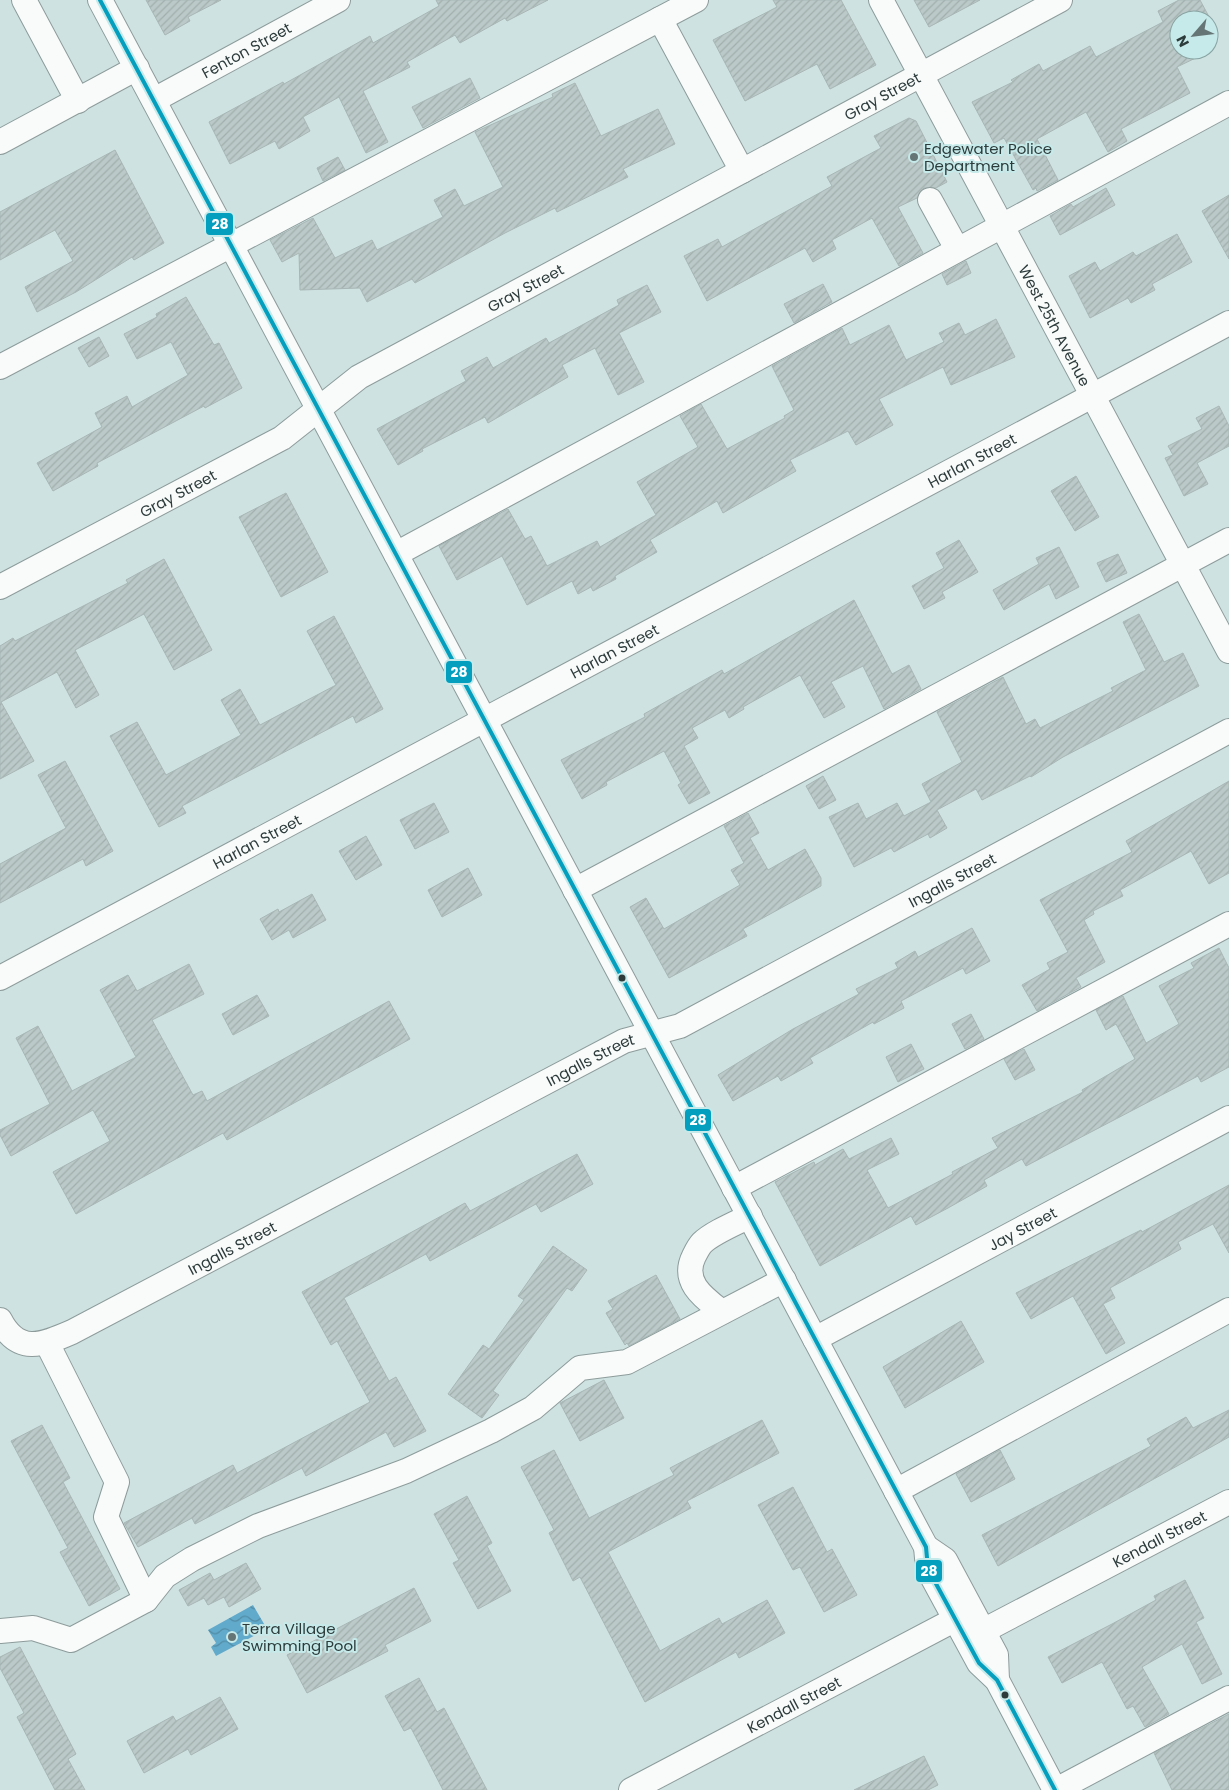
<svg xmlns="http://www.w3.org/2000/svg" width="1229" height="1790" font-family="Poppins,sans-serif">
  <defs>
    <pattern id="water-waves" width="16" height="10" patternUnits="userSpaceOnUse" patternTransform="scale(1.25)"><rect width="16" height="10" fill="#62aacb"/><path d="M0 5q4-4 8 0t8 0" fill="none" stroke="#518ca6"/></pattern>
    <pattern id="building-hatch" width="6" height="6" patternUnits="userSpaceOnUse" patternTransform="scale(1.25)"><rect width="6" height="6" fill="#bbcac8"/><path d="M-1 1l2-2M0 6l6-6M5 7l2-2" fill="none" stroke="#a1aead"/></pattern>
  </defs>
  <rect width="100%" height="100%" fill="#cee2e1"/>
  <polygon fill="url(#water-waves)" points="253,1605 267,1629 216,1656 211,1647 216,1643 208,1630"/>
  <g fill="url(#building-hatch)" stroke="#a8b7b5">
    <polygon points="146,0 221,0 188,17 190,21 165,35"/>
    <polygon points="436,0 548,0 507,21 505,18 460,43 455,35 407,62 410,67 363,91 388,142 366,153 339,97 303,117 310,131 279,149 275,141 230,164 209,122 283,82 284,84 370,36 373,43 439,6"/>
    <polygon points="773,0 841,0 876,65 830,89 817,64 745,101 713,40 777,7"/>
    <polygon points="914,0 980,0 929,27"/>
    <polygon points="1179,0 1200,0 1214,26 1209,28 1209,20 1179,20 1179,50 1209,50 1209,45 1212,50 1177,67 1190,93 1121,129 1127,141 1108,152 1086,112 1037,139 1058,180 1037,191 1036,188 1033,190 1004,138 994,143 972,102 1013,82 1011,80 1039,64 1043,71 1090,46 1096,57 1163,22 1158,11"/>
    <polygon points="470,78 480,98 423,128 412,107"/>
    <polygon points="575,83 601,136 658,109 675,144 623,169 628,177 557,212 555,208 505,233 415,283 412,279 367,302 360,288 300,290 299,253 282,262 270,240 313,218 335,258 372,240 377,250 443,217 434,200 455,189 464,206 503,187 475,132 553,97 552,94"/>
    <polygon points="909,118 916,121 947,182 936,188 924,188 917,198 898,207 923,253 899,266 872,218 832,240 836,249 813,262 805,248 707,301 684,256 718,239 722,247 832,186 827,177 881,148 874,136"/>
    <polygon points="115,150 164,243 134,260 132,257 76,292 37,312 25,287 73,261 55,230 0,260 0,212"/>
    <polygon points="338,157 345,170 323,181 317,168"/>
    <polygon points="1106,188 1115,205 1060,235 1050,216 1071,204 1073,207"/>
    <polygon points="1229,195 1229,259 1202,211"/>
    <polygon points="1177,234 1192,262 1152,284 1155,290 1131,303 1128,298 1090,318 1069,276 1095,262 1100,271 1133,252 1136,256"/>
    <polygon points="966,261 971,273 947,285 942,274"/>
    <polygon points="823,284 832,302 794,323 784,304"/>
    <polygon points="647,285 661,312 619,333 644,382 618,395 595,348 562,365 568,377 488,423 485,417 422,449 423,451 398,465 377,429 466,381 461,371 487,357 493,368 546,338 549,343 619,305 617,300"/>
    <polygon points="186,297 214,345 219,343 242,388 205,408 204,406 97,463 98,466 53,491 37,463 102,427 95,413 127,396 132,407 188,375 171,342 137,359 124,334 157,317 156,314"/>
    <polygon points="996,319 1015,357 951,385 943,367 879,399 893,425 856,445 848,431 790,460 796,471 723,513 717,501 650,540 657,552 615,576 616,579 593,591 591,587 578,594 572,581 527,605 502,556 457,580 439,546 508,509 525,539 531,536 547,566 597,541 600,547 656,515 637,482 698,447 680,416 701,404 727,449 785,418 784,416 794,410 772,366 842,328 850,345 889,325 906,360 944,342 939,333 959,323 965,335"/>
    <polygon points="99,337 109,356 89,367 78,348"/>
    <polygon points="1219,406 1229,426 1229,446 1197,463 1208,484 1184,496 1165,458 1173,455 1168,446 1202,429 1196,418"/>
    <polygon points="1076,476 1099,517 1075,531 1051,491"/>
    <polygon points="286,493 328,572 281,597 239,517"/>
    <polygon points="959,540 978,572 942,592 945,598 924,609 912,586 944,568 936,553"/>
    <polygon points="1059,547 1079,587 1056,599 1049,584 1004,610 993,590 1039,564 1036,558"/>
    <polygon points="1118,554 1127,573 1106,582 1097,563"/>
    <polygon points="164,559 212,650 174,670 144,614 75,650 99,695 76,708 57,672 1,702 34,761 0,779 0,646 13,638 15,641 128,583 126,580"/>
    <polygon points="854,600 892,674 909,665 921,689 884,709 863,666 831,682 845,707 824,718 800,675 743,707 744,709 729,718 725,710 692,728 698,738 684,746 710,793 689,804 678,785 681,783 664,751 606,782 607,785 582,799 561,760 645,717 644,714 722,670 724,674"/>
    <polygon points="1139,614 1164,662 1183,653 1199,686 1063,757 1031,777 1030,776 982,800 976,789 937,810 947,828 930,838 928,834 894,852 891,848 854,867 829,817 858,803 866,819 897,803 904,816 931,802 922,784 962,762 937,712 1003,677 1026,724 1035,719 1040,728 1113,691 1111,688 1146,670 1123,622"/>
    <polygon points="334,616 383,709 356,723 353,716 182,806 186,813 159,827 110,736 137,722 166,775 241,735 221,700 240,689 260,725 336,685 307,631"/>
    <polygon points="65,761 113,851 86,866 83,859 0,903 0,864 66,828 38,775"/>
    <polygon points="823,776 836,800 819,809 806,786"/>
    <polygon points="1229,781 1229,873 1209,884 1191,851 1120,890 1123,896 1093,911 1094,914 1084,920 1105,962 1076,978 1081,987 1037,1011 1022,985 1050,969 1047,963 1068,952 1040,900 1132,852 1126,841"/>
    <polygon points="434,803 449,832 415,849 400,820"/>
    <polygon points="748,813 759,833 750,838 768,870 805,849 821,878 821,886 743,929 747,936 669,978 630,907 646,898 664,929 740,885 731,870 744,863 724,826"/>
    <polygon points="366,836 382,865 356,880 339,851"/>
    <polygon points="468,868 482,895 442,917 428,890"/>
    <polygon points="312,894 326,920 293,938 289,930 272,940 260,919 278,909 279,912"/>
    <polygon points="972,928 990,961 966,974 963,968 901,1001 904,1008 874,1024 873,1022 810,1058 813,1063 781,1081 778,1076 733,1101 718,1075 793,1029 859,994 856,989 898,968 895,963 915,951 918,957"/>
    <polygon points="1219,948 1229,968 1229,1067 1201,1082 1198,1076 1026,1166 1022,1159 984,1180 987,1186 948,1208 916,1225 911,1216 820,1266 775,1182 814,1162 815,1165 843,1149 849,1159 891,1138 899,1154 867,1170 888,1208 953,1174 952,1172 998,1148 992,1138 1083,1092 1082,1090 1135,1059 1116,1024 1106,1030 1096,1010 1123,996 1146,1043 1179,1024 1159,986 1194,968 1191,963"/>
    <polygon points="189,964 204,994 152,1020 193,1095 202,1091 207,1101 389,1001 410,1039 227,1140 223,1133 76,1214 53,1172 110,1141 93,1110 11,1156 0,1135 0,1130 50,1104 16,1038 38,1026 72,1091 136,1057 100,990 128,975 137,991"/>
    <polygon points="257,995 269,1016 233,1035 222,1014"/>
    <polygon points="971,1014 984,1039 965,1049 952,1024"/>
    <polygon points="911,1044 924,1069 898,1082 886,1057"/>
    <polygon points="1024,1049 1035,1070 1015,1080 1004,1059"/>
    <polygon points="577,1154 593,1184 541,1212 536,1204 430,1261 426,1254 344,1298 389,1381 396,1377 426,1431 394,1447 386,1432 306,1476 302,1468 195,1524 192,1518 138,1547 124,1523 233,1465 237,1473 370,1402 337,1341 331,1345 302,1292 465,1203 470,1211"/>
    <polygon points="1229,1185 1229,1253 1213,1224 1178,1242 1181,1249 1110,1288 1115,1298 1103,1304 1125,1343 1106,1354 1073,1296 1031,1319 1016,1293 1141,1230 1142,1232"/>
    <polygon points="553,1246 587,1270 572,1291 567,1288 493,1391 499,1395 482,1418 448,1394 483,1345 489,1349 524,1300 518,1296"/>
    <polygon points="656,1275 680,1319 629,1346 627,1343 625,1345 606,1313 613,1309 608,1301"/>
    <polygon points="961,1321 984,1362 905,1408 883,1367"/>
    <polygon points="604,1380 624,1418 580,1441 560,1403"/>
    <polygon points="1229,1410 1229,1437 998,1566 982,1535 1151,1446 1147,1439 1186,1417 1193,1428"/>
    <polygon points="762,1420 779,1453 687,1501 691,1508 608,1552 660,1651 719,1618 722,1624 767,1600 785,1633 739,1658 736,1652 645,1702 580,1577 573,1581 549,1533 554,1530 521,1467 554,1450 589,1518 674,1475 670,1468"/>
    <polygon points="42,1425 70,1478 63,1482 120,1589 89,1606 60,1552 68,1548 11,1441"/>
    <polygon points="1000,1450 1015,1479 971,1502 956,1474"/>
    <polygon points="793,1487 827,1552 832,1549 857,1595 824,1612 800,1567 793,1570 758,1505"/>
    <polygon points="467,1496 492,1543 487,1546 511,1591 478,1609 453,1563 459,1560 434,1514"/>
    <polygon points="246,1563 261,1589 229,1607 224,1597 208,1605 204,1598 188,1606 179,1590 210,1573 214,1580"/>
    <polygon points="1185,1580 1204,1618 1196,1622 1222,1674 1202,1684 1182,1644 1142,1667 1169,1714 1145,1727 1133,1706 1127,1709 1102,1662 1062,1683 1048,1657 1112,1624 1156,1600 1154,1596"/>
    <polygon points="414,1588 431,1621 385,1645 388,1651 307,1693 287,1655"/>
    <polygon points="20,1647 76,1754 68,1759 85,1790 55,1790 17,1717 24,1713 0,1668 0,1657"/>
    <polygon points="419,1678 437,1712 444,1708 487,1790 443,1790 411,1728 404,1731 385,1696"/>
    <polygon points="220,1697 238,1729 191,1755 188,1749 144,1773 127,1741 173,1716 176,1721"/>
    <polygon points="1229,1714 1229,1790 1172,1790 1154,1753"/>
    <polygon points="924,1756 938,1785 928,1790 854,1790"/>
  </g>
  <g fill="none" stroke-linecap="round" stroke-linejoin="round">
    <g stroke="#8d9c9b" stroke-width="26">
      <g id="minor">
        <polyline points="24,0 78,101"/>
        <polyline points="100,0 926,1547 928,1569 979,1663 997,1680 1055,1790"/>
        <path id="s1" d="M 881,0 L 1229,651"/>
        <polyline points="660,19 742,171"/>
        <path id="s2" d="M 154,100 L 338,0"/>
        <polyline points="0,142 137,68"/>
        <polyline points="930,200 957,249"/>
        <polyline points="0,367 696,0"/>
        <polyline points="396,554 1229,103"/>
        <path id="s3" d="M 0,587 L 282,438 L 359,377 L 1060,0"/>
        <polyline points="575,890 1229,540"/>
        <path id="s4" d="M 0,978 L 1229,323"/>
        <polyline points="734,1188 1229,924"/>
        <path d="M 722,1312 C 704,1298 681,1282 694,1256 C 696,1252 699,1246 702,1243 C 712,1233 736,1223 750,1216"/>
        <path id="s5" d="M 0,1320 C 18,1355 42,1345 72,1332 L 624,1041 L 680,1026 L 1229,731"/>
        <path id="s6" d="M 815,1339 L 1229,1118"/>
        <polyline points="47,1343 117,1482 106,1517 146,1600"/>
        <polyline points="896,1491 1229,1310"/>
        <polyline points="926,1547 945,1560 996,1655 997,1680"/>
        <polyline points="0,1631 33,1628 71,1640 146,1600 165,1576 192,1559 258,1526 406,1471 491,1431 533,1408 580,1368 627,1362 784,1280"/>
        <path id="s7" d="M 983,1631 L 1229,1502"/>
        <path id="s8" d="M 631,1790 L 956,1619"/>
        <polyline points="1056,1790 1229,1698"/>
      </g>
    </g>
    <use href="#minor" stroke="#f8fbfa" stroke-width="24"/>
    <g stroke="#c6eae9" stroke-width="8">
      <polyline id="bus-1" points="100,0 926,1547 928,1569 979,1663 997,1680 1055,1790"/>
    </g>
    <use href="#bus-1" stroke="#049ebf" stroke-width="4"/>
  </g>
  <g fill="#657575" stroke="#c6eae9" stroke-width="2">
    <circle cx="914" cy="157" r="5"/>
    <circle cx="232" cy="1637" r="5"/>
  </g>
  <g fill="#2d3b3b" stroke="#c6eae9" stroke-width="2">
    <circle cx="622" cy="978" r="4.5"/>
    <circle cx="1005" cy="1695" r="4.5"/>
  </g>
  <g text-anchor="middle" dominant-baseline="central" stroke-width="4" stroke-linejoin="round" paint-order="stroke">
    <g font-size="15" fill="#2d3b3b" stroke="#c6eae9">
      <text stroke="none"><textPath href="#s2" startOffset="105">Fenton Street</textPath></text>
      <text stroke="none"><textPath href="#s3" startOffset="1011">Gray Street</textPath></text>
      <text stroke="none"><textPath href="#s3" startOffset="606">Gray Street</textPath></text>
      <text stroke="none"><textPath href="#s1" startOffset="369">West 25th Avenue</textPath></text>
      <text stroke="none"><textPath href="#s4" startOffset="1101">Harlan Street</textPath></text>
      <text stroke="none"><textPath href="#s3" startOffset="201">Gray Street</textPath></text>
      <text stroke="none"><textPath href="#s4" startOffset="696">Harlan Street</textPath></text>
      <text stroke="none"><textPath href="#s4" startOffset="291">Harlan Street</textPath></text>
      <text stroke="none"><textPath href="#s5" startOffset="1075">Ingalls Street</textPath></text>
      <text stroke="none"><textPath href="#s5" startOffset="670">Ingalls Street</textPath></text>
      <text stroke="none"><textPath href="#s6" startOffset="235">Jay Street</textPath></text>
      <text stroke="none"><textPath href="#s5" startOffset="265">Ingalls Street</textPath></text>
      <text stroke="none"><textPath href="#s7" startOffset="199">Kendall Street</textPath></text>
      <text stroke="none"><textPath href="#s8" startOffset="184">Kendall Street</textPath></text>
    </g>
    <g font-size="15" fill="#2d3b3b" stroke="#c6eae9" text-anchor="start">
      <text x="924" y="148">Edgewater Police<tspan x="924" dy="17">Department</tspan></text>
      <text x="242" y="1628">Terra Village<tspan x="242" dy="17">Swimming Pool</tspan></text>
    </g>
  </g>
  <g stroke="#c6eae9" stroke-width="2">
    <rect x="205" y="212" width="29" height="24" rx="5" fill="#049ebf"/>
    <rect x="445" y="660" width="28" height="24" rx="5" fill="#049ebf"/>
    <rect x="684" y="1108" width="28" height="24" rx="5" fill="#049ebf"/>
    <rect x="915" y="1559" width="28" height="24" rx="5" fill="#049ebf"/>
  </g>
  <g font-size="14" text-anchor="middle" font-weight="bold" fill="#fff">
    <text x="220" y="229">28</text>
    <text x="459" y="677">28</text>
    <text x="698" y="1125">28</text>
    <text x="929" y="1576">28</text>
  </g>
  <g transform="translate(1194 35) rotate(242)"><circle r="24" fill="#c6eae9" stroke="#89a4a3"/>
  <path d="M0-4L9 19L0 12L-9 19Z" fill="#657575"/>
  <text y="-8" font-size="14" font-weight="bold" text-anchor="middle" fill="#2d3b3b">N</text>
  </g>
</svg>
